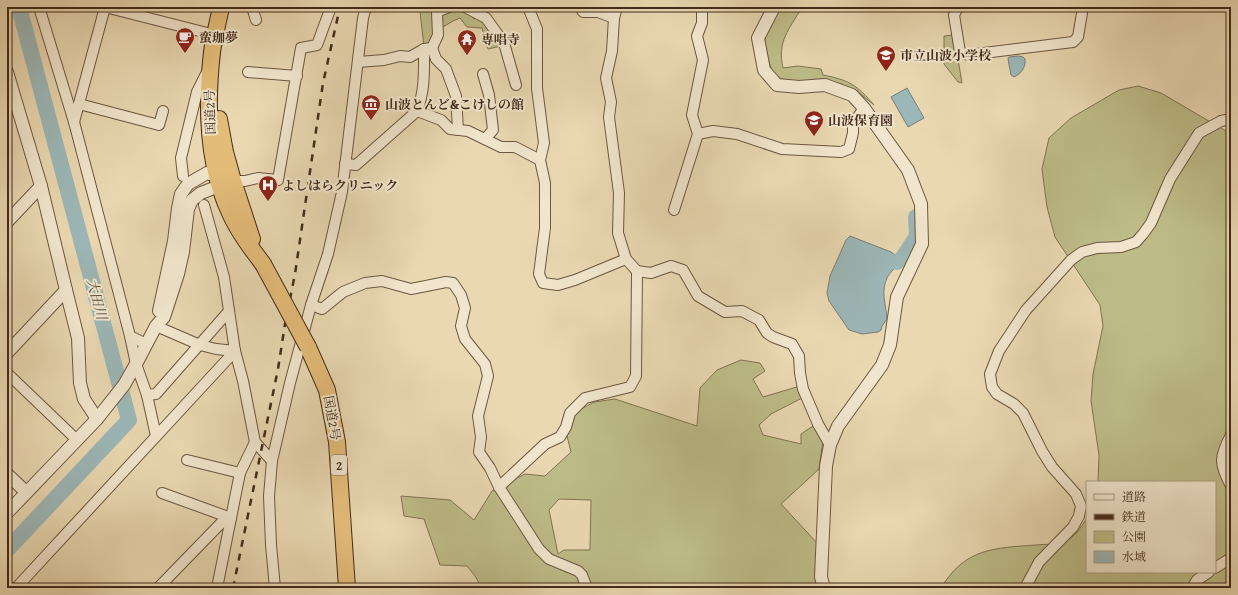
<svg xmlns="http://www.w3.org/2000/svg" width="1238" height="595" font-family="'Gentium Book Plus','Noto Serif JP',serif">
  <rect width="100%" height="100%" fill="#e9d8b2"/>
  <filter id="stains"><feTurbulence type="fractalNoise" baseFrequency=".005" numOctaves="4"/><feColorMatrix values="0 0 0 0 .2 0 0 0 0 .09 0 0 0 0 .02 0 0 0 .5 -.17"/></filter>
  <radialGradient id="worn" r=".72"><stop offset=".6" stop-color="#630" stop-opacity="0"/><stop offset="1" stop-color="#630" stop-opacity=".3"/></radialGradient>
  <g fill="#bdbc88" stroke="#807352" fill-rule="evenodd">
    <polygon points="418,7 466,7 474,19 480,16 501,46 488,49 482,28 467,27 460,18 453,21 436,31 432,46 424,47 420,12"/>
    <path d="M 780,7 L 802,7 C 789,30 777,41 783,68 L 798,66 L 821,69 L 823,75 C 849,80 857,85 874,105 L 857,91 L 842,84 L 822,80 L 790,83 L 776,76 L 772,71 L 765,49 L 765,40 L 767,31 Z"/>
    <polygon points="954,35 962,83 958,82 944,64 944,36"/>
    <path d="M 1138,86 L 1161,93 L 1231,134 L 1231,588 L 941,588 C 965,548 994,548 1036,545 C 1044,544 1056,545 1064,542 C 1075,537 1081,527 1087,518 L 1087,572 L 1215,572 L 1215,482 L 1098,482 L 1099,455 L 1091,401 L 1093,374 L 1103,326 L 1100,305 L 1055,237 L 1047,207 L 1042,169 L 1049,138 L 1071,118 L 1119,90 Z"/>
    <path d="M 741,360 L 760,363 L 765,371 L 753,379 L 763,397 L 800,386 L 804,397 L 771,414 L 759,425 L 763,435 L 801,444 L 801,434 L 816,424 L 823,440 L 819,469 L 781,504 L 817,543 L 816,588 L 482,588 L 475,576 L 467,566 L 440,565 L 424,519 L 404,516 L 401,496 L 450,500 L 474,520 L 492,491 L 525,474 L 545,476 L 571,452 L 566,432 L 576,412 L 594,402 L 615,399 L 697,426 L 700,388 L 717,370 ZM 559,499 L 591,500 L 590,550 L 564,550 L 558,554 L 549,510 Z"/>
  </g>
  <g fill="#9cb7b7" stroke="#787f79">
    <path d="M 1018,56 L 1023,57 L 1025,59 C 1026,67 1021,74 1014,77 L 1011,75 L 1008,59 L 1009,57 Z"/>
    <polygon points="907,88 924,118 908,127 891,97"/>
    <path d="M 850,236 L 891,252 L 896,256 L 896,266 C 894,269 890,273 888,276 C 880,291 886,304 887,319 L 882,326 L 881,330 L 878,332 L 862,334 L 856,332 L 849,330 L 829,301 L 827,293 L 830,276 L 846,240 Z"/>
  </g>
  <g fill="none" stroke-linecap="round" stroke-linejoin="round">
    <g stroke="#9cb7b7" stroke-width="16">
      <polyline points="897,262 902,259 917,236 916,217"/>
      <polyline points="7,550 129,420 19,7"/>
    </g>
    <g stroke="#6c5641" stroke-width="12">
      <g id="minor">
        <polyline points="39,7 74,122 130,336 146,344"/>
        <polyline points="105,7 215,35"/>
        <polyline points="252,7 256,20"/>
        <polyline points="449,7 437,12 438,35 432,48 436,59 446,69 456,96 458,130"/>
        <polyline points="465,7 486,18 504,43 516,85"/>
        <polyline points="528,7 537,29 537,88 544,143 540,160 545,183 545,228 539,274 543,283 558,285 575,280 626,259"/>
        <polyline points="580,7 583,12 598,12 614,18"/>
        <polyline points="958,7 954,15 960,52 968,55 1073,42 1078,37 1083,7"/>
        <polyline points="358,62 384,60 400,56 410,57 424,49"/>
        <polyline points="248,72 297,76"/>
        <polyline points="483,74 489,95 493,130 485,139"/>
        <polyline points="79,104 159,125 163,111"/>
        <polyline points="417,111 441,120 450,129 468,131 501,147 515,147 540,160"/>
        <polyline points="74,122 105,7"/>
        <polyline points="698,134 713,131 737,134 782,149 841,152 849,149 853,133 853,124 864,108"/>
        <path d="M 345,164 L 356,165 L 417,111 C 425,91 424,71 424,49 L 432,48"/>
        <polyline points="183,176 181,158 197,92 207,72"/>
        <polyline points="233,181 245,181 258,178 278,180 301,48 317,45 331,7"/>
        <polyline points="204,205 224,277 235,351 243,381 255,442 272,461"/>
        <polyline points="674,210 698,134 692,115 703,60 697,36 702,23 702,11 701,7"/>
        <polyline points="637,271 651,273 671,266 683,270 698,296 725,312 742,311 759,320 767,333 773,337 792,344 799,356 800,373 803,389 818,424 830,445"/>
        <polyline points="311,305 322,309 343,292 365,283 382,281 411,289 446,282 453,283 461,295 465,308 461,326 465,339 485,364 488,376 478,416 481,437 479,452 490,468 499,487 539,549 549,559 578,571 582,575 587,588"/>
        <polyline points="156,326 200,345 216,349 235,351"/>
        <polyline points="130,336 136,364 147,395 156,394 229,311"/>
        <polyline points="7,373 77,440"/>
        <polyline points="147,395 156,436"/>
        <path d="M 1231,435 C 1219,457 1219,464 1231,486"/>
        <polyline points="187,460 240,473"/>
        <polyline points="499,487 545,444 560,437 566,427 570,413 585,398 630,387 636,376 637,271 626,259 618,233 619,193 609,117 611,102 606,78 612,51 614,18 617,7"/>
        <polyline points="162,493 231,518"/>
        <polyline points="1215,568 1231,558"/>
        <polyline points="16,588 235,351"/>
        <polyline points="158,588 223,521 231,518"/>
        <polyline points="217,588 240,473 255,442"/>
        <polyline points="275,588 271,545 269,496 272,461 290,383 311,305 328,254 342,192 363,18 366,7"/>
        <polyline points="1025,588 1039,562 1073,527 1079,516 1081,506 1076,494 1052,467 1042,451 1023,413 1014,404 997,394 992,387 990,374 999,351 1026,310 1071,260 1082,252 1097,248 1121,247 1136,242 1143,234 1151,223 1170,179 1199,133 1221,121 1231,119"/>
        <polyline points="1192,588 1197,580 1209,572"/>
      </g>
    </g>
    <g stroke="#6c5641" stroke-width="14">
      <g id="tertiary">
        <polyline points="774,7 758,38 764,70 777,85 799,87 825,85 852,95 864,108 908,170 921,204 922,244 897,297 890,345 882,365 838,426 830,445 826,466 821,577 824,588"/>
        <polyline points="7,72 41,186 66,290 78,338 80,383 84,399 97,419"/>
        <polyline points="7,222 41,186"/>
        <polyline points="159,311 174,241 178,208 181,194 188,184 207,173 224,178"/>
        <polyline points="7,353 66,290"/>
        <polyline points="7,474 26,492"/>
        <polyline points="7,513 97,419 124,385 136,364 156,326 164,317 178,274 183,252 188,209 192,200 201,193 227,183"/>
      </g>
    </g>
    <g stroke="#422a1b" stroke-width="18">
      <g id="trunk">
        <path d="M 221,7 C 218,22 214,37 212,52 C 206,105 207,164 230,213 C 238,231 251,248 263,264"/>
        <polyline points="219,119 225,152 233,181 252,239"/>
        <polyline points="308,347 327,390 337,442 347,588"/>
      </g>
    </g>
    <use href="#minor" stroke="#f1e6cd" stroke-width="10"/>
    <use href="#tertiary" stroke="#f1e6cd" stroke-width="12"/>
    <use href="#trunk" stroke="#e4bc79" stroke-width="16"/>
    <polyline stroke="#422a1b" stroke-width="2.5" stroke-dasharray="7 7" stroke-linecap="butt" points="233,588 278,369 285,324 295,274 323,83 340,7"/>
    <g stroke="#422a1b" stroke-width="18" stroke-linecap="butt">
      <polyline id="trunk-bridge" points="263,264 308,347"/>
    </g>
    <use href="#trunk-bridge" stroke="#e4bc79" stroke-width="16"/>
  </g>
  <defs>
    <g id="cafe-pin" transform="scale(1)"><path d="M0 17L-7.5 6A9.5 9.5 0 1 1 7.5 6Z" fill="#8f2418" stroke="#f1e6cd"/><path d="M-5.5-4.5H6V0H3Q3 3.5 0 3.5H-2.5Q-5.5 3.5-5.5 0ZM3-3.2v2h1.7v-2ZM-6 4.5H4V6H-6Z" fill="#fff"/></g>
    <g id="temple-pin" transform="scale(1)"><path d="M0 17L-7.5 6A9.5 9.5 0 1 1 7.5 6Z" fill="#8f2418" stroke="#f1e6cd"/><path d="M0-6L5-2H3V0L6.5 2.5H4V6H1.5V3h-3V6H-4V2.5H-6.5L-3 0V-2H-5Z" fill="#fff"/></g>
    <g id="school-pin" transform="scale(1)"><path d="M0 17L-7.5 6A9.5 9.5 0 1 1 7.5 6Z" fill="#8f2418" stroke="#f1e6cd"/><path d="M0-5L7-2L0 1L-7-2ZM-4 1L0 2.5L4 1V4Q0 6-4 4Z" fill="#fff"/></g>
    <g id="museum-pin" transform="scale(1)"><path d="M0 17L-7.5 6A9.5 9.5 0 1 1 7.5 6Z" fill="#8f2418" stroke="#f1e6cd"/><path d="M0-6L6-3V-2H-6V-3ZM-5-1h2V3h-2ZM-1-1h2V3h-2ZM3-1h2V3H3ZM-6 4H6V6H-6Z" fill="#fff"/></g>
    <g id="hospital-pin" transform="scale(1)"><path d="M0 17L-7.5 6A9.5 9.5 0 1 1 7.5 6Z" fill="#8f2418" stroke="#f1e6cd"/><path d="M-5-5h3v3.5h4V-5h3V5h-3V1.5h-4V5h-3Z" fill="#fff"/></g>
  </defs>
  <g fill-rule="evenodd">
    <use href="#cafe-pin" x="185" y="37"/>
    <use href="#temple-pin" x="467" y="39"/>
    <use href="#school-pin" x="886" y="55"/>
    <use href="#museum-pin" x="371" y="104"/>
    <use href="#school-pin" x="814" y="120"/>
    <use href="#hospital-pin" x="268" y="185"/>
  </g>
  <g text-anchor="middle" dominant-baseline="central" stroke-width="4" stroke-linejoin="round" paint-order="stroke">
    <rect fill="#f1e6cd" stroke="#766250" stroke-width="1" x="331" y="455" width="16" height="20" rx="3"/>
    <g font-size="12" font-weight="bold" fill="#422a1b">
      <text x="339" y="465">2</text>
    </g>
    <g font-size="13" font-weight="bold" fill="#422a1b" stroke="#f1e6cd" text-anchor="start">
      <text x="199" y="37">蛮珈夢</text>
      <text x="481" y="39">専唱寺</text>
      <text x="900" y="55">市立山波小学校</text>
      <text x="385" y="104">山波とんど&amp;こけしの館</text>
      <text x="828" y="120">山波保育園</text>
      <text x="282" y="185">よしはらクリニック</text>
    </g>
    <g font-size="13" fill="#422a1b" stroke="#f1e6cd">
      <text transform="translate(210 112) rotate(-92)">国道2号</text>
      <text transform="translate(332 418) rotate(80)">国道2号</text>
    </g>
    <g font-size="14" font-style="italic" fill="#584d42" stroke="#f1e6cd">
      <text transform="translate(97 299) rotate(75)">大田川</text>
    </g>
  </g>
  <rect width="1238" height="595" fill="none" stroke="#e9d8b2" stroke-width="24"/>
  <rect x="8" y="8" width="1222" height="579" fill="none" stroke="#422a1b" stroke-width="2"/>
  <rect x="12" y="12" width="1214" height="571" fill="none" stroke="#422a1b"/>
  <rect x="1086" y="481" width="130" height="92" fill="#f1e6cd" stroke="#ab9b86"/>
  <rect x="1094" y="494" width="20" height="6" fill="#f1e6cd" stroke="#ab9b86"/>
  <text x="1122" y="501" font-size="12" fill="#422a1b">道路</text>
  <rect x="1094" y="514" width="20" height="6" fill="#422a1b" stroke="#ab9b86"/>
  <text x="1122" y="521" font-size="12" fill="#422a1b">鉄道</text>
  <rect x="1094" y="531" width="20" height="12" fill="#bdbc88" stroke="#ab9b86"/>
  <text x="1122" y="541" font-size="12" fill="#422a1b">公園</text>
  <rect x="1094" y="551" width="20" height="12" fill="#9cb7b7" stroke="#ab9b86"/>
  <text x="1122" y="561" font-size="12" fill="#422a1b">水域</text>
  <rect width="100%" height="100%" filter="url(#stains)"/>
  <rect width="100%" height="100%" fill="url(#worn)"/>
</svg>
